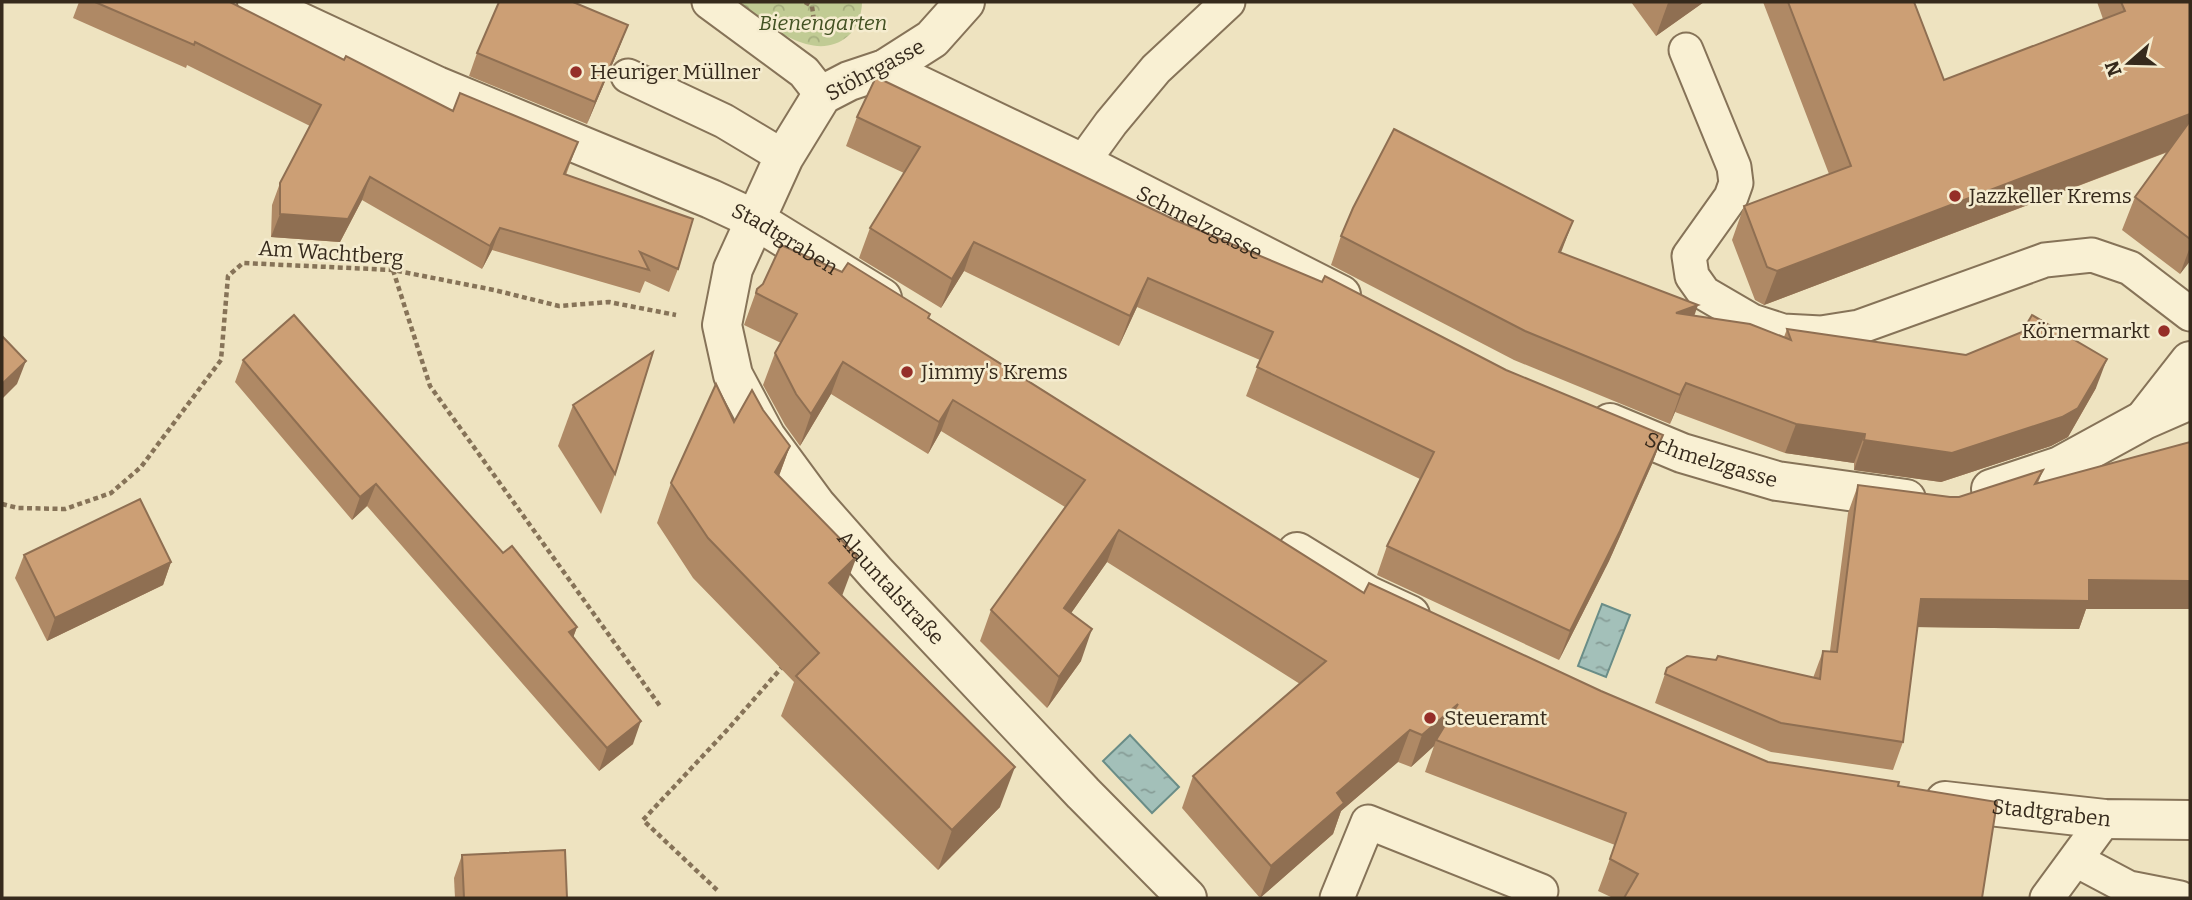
<svg xmlns="http://www.w3.org/2000/svg" width="2192" height="900" font-family="Bitter,serif">
  <defs>
    <pattern id="park-crowns" width="20" height="18" patternUnits="userSpaceOnUse" patternTransform="scale(1.75)"><rect width="20" height="18" fill="#c1cb94"/><path d="M2 6a3 3 0 1 1 6 0M12 15a3 3 0 1 1 6 0" fill="none" stroke="#a6ae7f"/></pattern>
    <pattern id="water-ripples" width="26" height="14" patternUnits="userSpaceOnUse" patternTransform="scale(1.75)"><rect width="26" height="14" fill="#a3c0b9"/><path d="M2 4q2-2 4 0t4 0M15 11q2-2 4 0t4 0" fill="none" stroke="#869c96"/></pattern>
  </defs>
  <rect width="100%" height="100%" fill="#eee3c0"/>
  <path fill="url(#park-crowns)" d="M 735,2 L 862,2 C 862,14 857,29 848,36 C 813,66 765,22 735,2 Z"/>
  <g fill="url(#water-ripples)" stroke="#6a8d87" stroke-width="2">
    <polygon points="1602,604 1630,615 1606,677 1578,666"/>
    <polygon points="1130,735 1179,787 1152,813 1103,761"/>
  </g>
  <g fill="none" stroke-linecap="round" stroke-linejoin="round">
    <g stroke="#867358" stroke-width="37">
      <g id="service">
        <polyline points="709,2 804,72 822,95"/>
        <polyline points="1686,50 1734,167 1736,183 1731,197 1689,256 1692,276 1704,293 1752,321 1783,331 1821,333 1859,327 2045,260 2092,255 2130,268 2190,314"/>
        <polyline points="628,76 724,121 784,157"/>
        <polyline points="1082,163 1111,123 1156,69 1228,2"/>
        <polyline points="2076,860 2129,888 2180,898"/>
        <polyline points="1337,898 1368,822 1541,891 1538,898"/>
        <polyline points="2047,898 2105,819"/>
      </g>
    </g>
    <g stroke="#867358" stroke-width="42">
      <g id="minor">
        <path id="s1" d="M 257,2 L 437,86 L 711,199 L 754,219 L 882,298"/>
        <path id="s2" d="M 965,2 L 932,39 L 885,69 L 849,81 L 822,95 L 784,157 L 733,269 L 722,325 L 733,375 L 766,437 L 816,505 L 876,573 L 1083,793 L 1187,898"/>
        <path id="s3" d="M 885,69 L 1082,163 L 1341,295"/>
        <polyline points="2147,416 2190,361"/>
        <path id="s4" d="M 1610,423 L 1682,453 L 1777,481 L 1906,499"/>
        <polyline points="1991,489 2060,466 2144,420 2190,400"/>
        <polyline points="1297,552 1367,595 1410,615"/>
        <path id="s5" d="M 1945,801 L 2105,819 L 2190,820"/>
      </g>
    </g>
    <g stroke="#867358" stroke-width="4.5" stroke-dasharray="5 3.5" stroke-linecap="butt">
      <polyline points="805,2 812,6 814,21"/>
      <polyline points="393,270 430,386 660,706"/>
      <polyline points="2,504 18,508 65,509 111,493 141,467 221,360 228,276 243,263 393,270 494,290 559,306 609,302 676,315"/>
      <polyline points="717,890 643,820 728,729 783,666"/>
    </g>
    <use href="#service" stroke="#f9f0d3" stroke-width="33"/>
    <use href="#minor" stroke="#f9f0d3" stroke-width="38"/>
  </g>
  <g fill="#af8965">
    <polygon points="79,2 230,2 344,60 453,111 578,142 566,175 678,269 669,292 645,281 640,293 492,250 482,269 362,200 340,242 271,237 272,205 280,183 310,126 187,65 186,68 73,18"/>
    <polygon points="1631,2 1704,2 1656,36"/>
    <polygon points="1763,2 1914,2 1944,80 2103,19 2097,2 2190,2 2190,261 2180,274 2122,230 2135,197 2168,152 1764,305 1755,300 1732,240 1744,206 1829,174"/>
    <polygon points="628,25 619,48 587,124 469,76 477,53"/>
    <polygon points="857,117 1175,220 1506,370 1663,435 1652,464 1609,561 1559,660 1377,575 1387,546 1420,479 1246,396 1260,360 1137,307 1119,346 964,271 941,308 859,258 870,228 904,173 846,146"/>
    <polygon points="1341,236 1561,253 1694,316 1784,337 1787,329 2096,388 2068,437 2051,446 1941,482 1854,470 1854,463 1785,453 1675,412 1670,424 1514,360 1331,265"/>
    <polygon points="757,289 929,318 1364,593 1601,691 1768,762 1898,786 1982,898 1613,898 1598,891 1615,845 1425,772 1434,746 1411,767 1398,762 1341,811 1333,834 1260,898 1182,808 1193,776 1300,684 1107,562 1071,613 1081,661 1047,708 980,641 991,610 1065,507 941,431 928,454 831,394 800,446 785,425 763,385 775,353 781,343 744,325"/>
    <polygon points="243,360 503,553 577,627 573,637 633,744 599,771 367,506 352,520 235,382"/>
    <polygon points="573,405 615,474 601,514 558,446"/>
    <polygon points="763,410 790,446 779,476 842,596 1000,807 938,870 781,716 794,682 693,578 657,523 671,483 734,422"/>
    <polygon points="2043,470 2038,483 2086,609 2079,629 1917,627 1903,742 1893,770 1771,752 1655,703 1667,668 1813,678 1823,651 1830,651 1848,513 1858,485 1950,497 1959,497"/>
    <polygon points="24,555 171,562 163,585 47,641 15,578"/>
    <polygon points="462,855 567,898 455,898 454,878"/>
  </g>
  <g fill="#8f6f52">
    <polygon points="1669,2 1704,2 1656,36 1668,3"/>
    <polygon points="628,25 619,48 587,124 595,102"/>
    <polygon points="2190,114 2190,131 2185,145 1764,305 1777,271"/>
    <polygon points="370,177 362,200 340,242 271,237 280,214"/>
    <polygon points="1573,221 1562,250 1548,281 1559,252"/>
    <polygon points="500,228 492,250 482,269 490,246"/>
    <polygon points="974,242 964,271 941,308 952,279"/>
    <polygon points="2190,247 2190,261 2180,274"/>
    <polygon points="1148,278 1137,307 1119,346 1130,316"/>
    <polygon points="1698,305 1688,334 1676,313"/>
    <polygon points="2107,359 2096,388 2068,437 2051,446 1941,482 1854,470 1864,440"/>
    <polygon points="26,361 17,384 2,399 2,384"/>
    <polygon points="843,362 831,394 800,446 811,414"/>
    <polygon points="1686,383 1675,412 1670,424 1680,395"/>
    <polygon points="953,400 941,431 928,454 939,422"/>
    <polygon points="1796,424 1865,434 1854,463 1785,453"/>
    <polygon points="1663,435 1652,464 1609,561 1559,660 1570,631"/>
    <polygon points="790,446 775,486 775,472"/>
    <polygon points="376,484 367,506 352,520 360,497"/>
    <polygon points="1119,530 1107,562 1053,639 1064,608"/>
    <polygon points="857,556 842,596 829,583"/>
    <polygon points="171,562 163,585 47,641 55,618"/>
    <polygon points="2089,580 2190,581 2190,609 2086,609 2079,629 1911,627 1921,599"/>
    <polygon points="577,627 569,649 569,632"/>
    <polygon points="1092,629 1081,661 1047,708 1059,677"/>
    <polygon points="1458,704 1436,740 1434,746 1411,767 1422,735"/>
    <polygon points="641,721 633,744 599,771 607,748"/>
    <polygon points="1410,730 1398,762 1341,811 1333,834 1260,898 1271,866 1337,793"/>
    <polygon points="1015,767 1000,807 938,870 952,830"/>
  </g>
  <g fill="#cc9f75" stroke="#8f6f52" stroke-width="2">
    <polygon points="95,2 230,2 344,60 346,56 453,111 460,93 578,142 564,174 693,219 678,269 640,252 649,270 500,228 490,246 370,177 348,219 280,214 280,183 321,105 195,42 194,45"/>
    <polygon points="499,2 573,2 628,25 595,102 477,53"/>
    <polygon points="1788,2 1914,2 1944,80 2125,11 2121,2 2190,2 2190,114 1777,271 1767,267 1744,206 1851,166"/>
    <polygon points="876,77 1175,220 1322,282 1325,276 1506,370 1663,435 1620,531 1570,631 1387,546 1434,452 1257,367 1273,332 1148,278 1130,316 974,242 952,279 870,228 920,147 857,117"/>
    <polygon points="2190,121 2190,239 2135,197"/>
    <polygon points="1394,129 1573,221 1559,252 1698,305 1676,313 1750,324 1791,340 1787,329 1966,355 2022,332 2032,315 2107,359 2078,408 2062,417 1952,453 1864,440 1865,434 1796,424 1686,383 1680,395 1525,331 1341,236 1353,208"/>
    <polygon points="781,245 842,272 848,263 930,314 928,318 1364,593 1369,583 1601,691 1768,762 1899,782 1898,786 1997,802 1982,898 1624,898 1638,874 1610,859 1626,813 1436,740 1458,704 1422,735 1410,730 1337,793 1344,803 1271,866 1193,776 1326,661 1119,530 1064,608 1092,629 1059,677 991,610 1085,480 953,400 939,422 843,362 811,414 796,394 775,353 797,314 756,293 757,289 763,284"/>
    <polygon points="294,315 503,553 512,546 577,627 569,632 641,721 607,748 376,484 360,497 243,360"/>
    <polygon points="2,336 26,361 2,384"/>
    <polygon points="653,352 615,474 573,405"/>
    <polygon points="716,384 734,422 752,390 763,410 790,446 775,472 857,556 829,583 1015,767 952,830 796,676 819,653 708,538 671,483"/>
    <polygon points="2190,442 2190,581 2089,580 2089,601 1921,599 1903,742 1781,723 1665,674 1667,668 1687,656 1716,660 1718,656 1820,679 1823,651 1837,652 1858,485 1950,497 1959,497 2043,470 2035,484"/>
    <polygon points="140,499 171,562 55,618 24,555"/>
    <polygon points="565,850 567,898 464,898 462,855"/>
  </g>
  <g fill="#952e28" stroke="#f5eccf" stroke-width="2.5">
    <circle cx="576" cy="72" r="7"/>
    <circle cx="1955" cy="196" r="7"/>
    <circle cx="2164" cy="331" r="7"/>
    <circle cx="907" cy="372" r="7"/>
    <circle cx="1430" cy="718" r="7"/>
  </g>
  <g text-anchor="middle" dominant-baseline="central" stroke-width="5" stroke-linejoin="round" paint-order="stroke">
    <g font-size="21" font-style="italic" fill="#435223" stroke="#f5eccf">
      <text x="823" y="23">Bienengarten</text>
    </g>
    <g font-size="21" fill="#362a1c" stroke="#f5eccf">
      <text transform="translate(875 70) rotate(-28)">Stöhrgasse</text>
      <text stroke="none"><textPath href="#s3" startOffset="350">Schmelzgasse</textPath></text>
      <text stroke="none"><textPath href="#s1" startOffset="579">Stadtgraben</textPath></text>
      <text transform="translate(331 253) rotate(4)">Am Wachtberg</text>
      <text stroke="none"><textPath href="#s4" startOffset="108">Schmelzgasse</textPath></text>
      <text stroke="none"><textPath href="#s2" startOffset="744">Alauntalstraße</textPath></text>
      <text stroke="none"><textPath href="#s5" startOffset="107">Stadtgraben</textPath></text>
    </g>
    <g font-size="21" fill="#362a1c" stroke="#f5eccf" text-anchor="start">
      <text x="590" y="72">Heuriger Müllner</text>
      <text x="1969" y="196">Jazzkeller Krems</text>
      <text x="2150" y="331" text-anchor="end">Körnermarkt</text>
      <text x="921" y="372">Jimmy's Krems</text>
      <text x="1444" y="718">Steueramt</text>
    </g>
  </g>
  <rect width="2192" height="900" fill="none" stroke="#362a1c" stroke-width="7"/>
  <g transform="translate(2129 63) rotate(250)" stroke="#f5eccf" stroke-width="5" paint-order="stroke">
  <path d="M0-5L12 26L0 18L-12 26Z" fill="#362a1c"/>
  <text y="-10" font-size="19" font-weight="bold" text-anchor="middle" fill="#362a1c">N</text>
  </g>
</svg>
